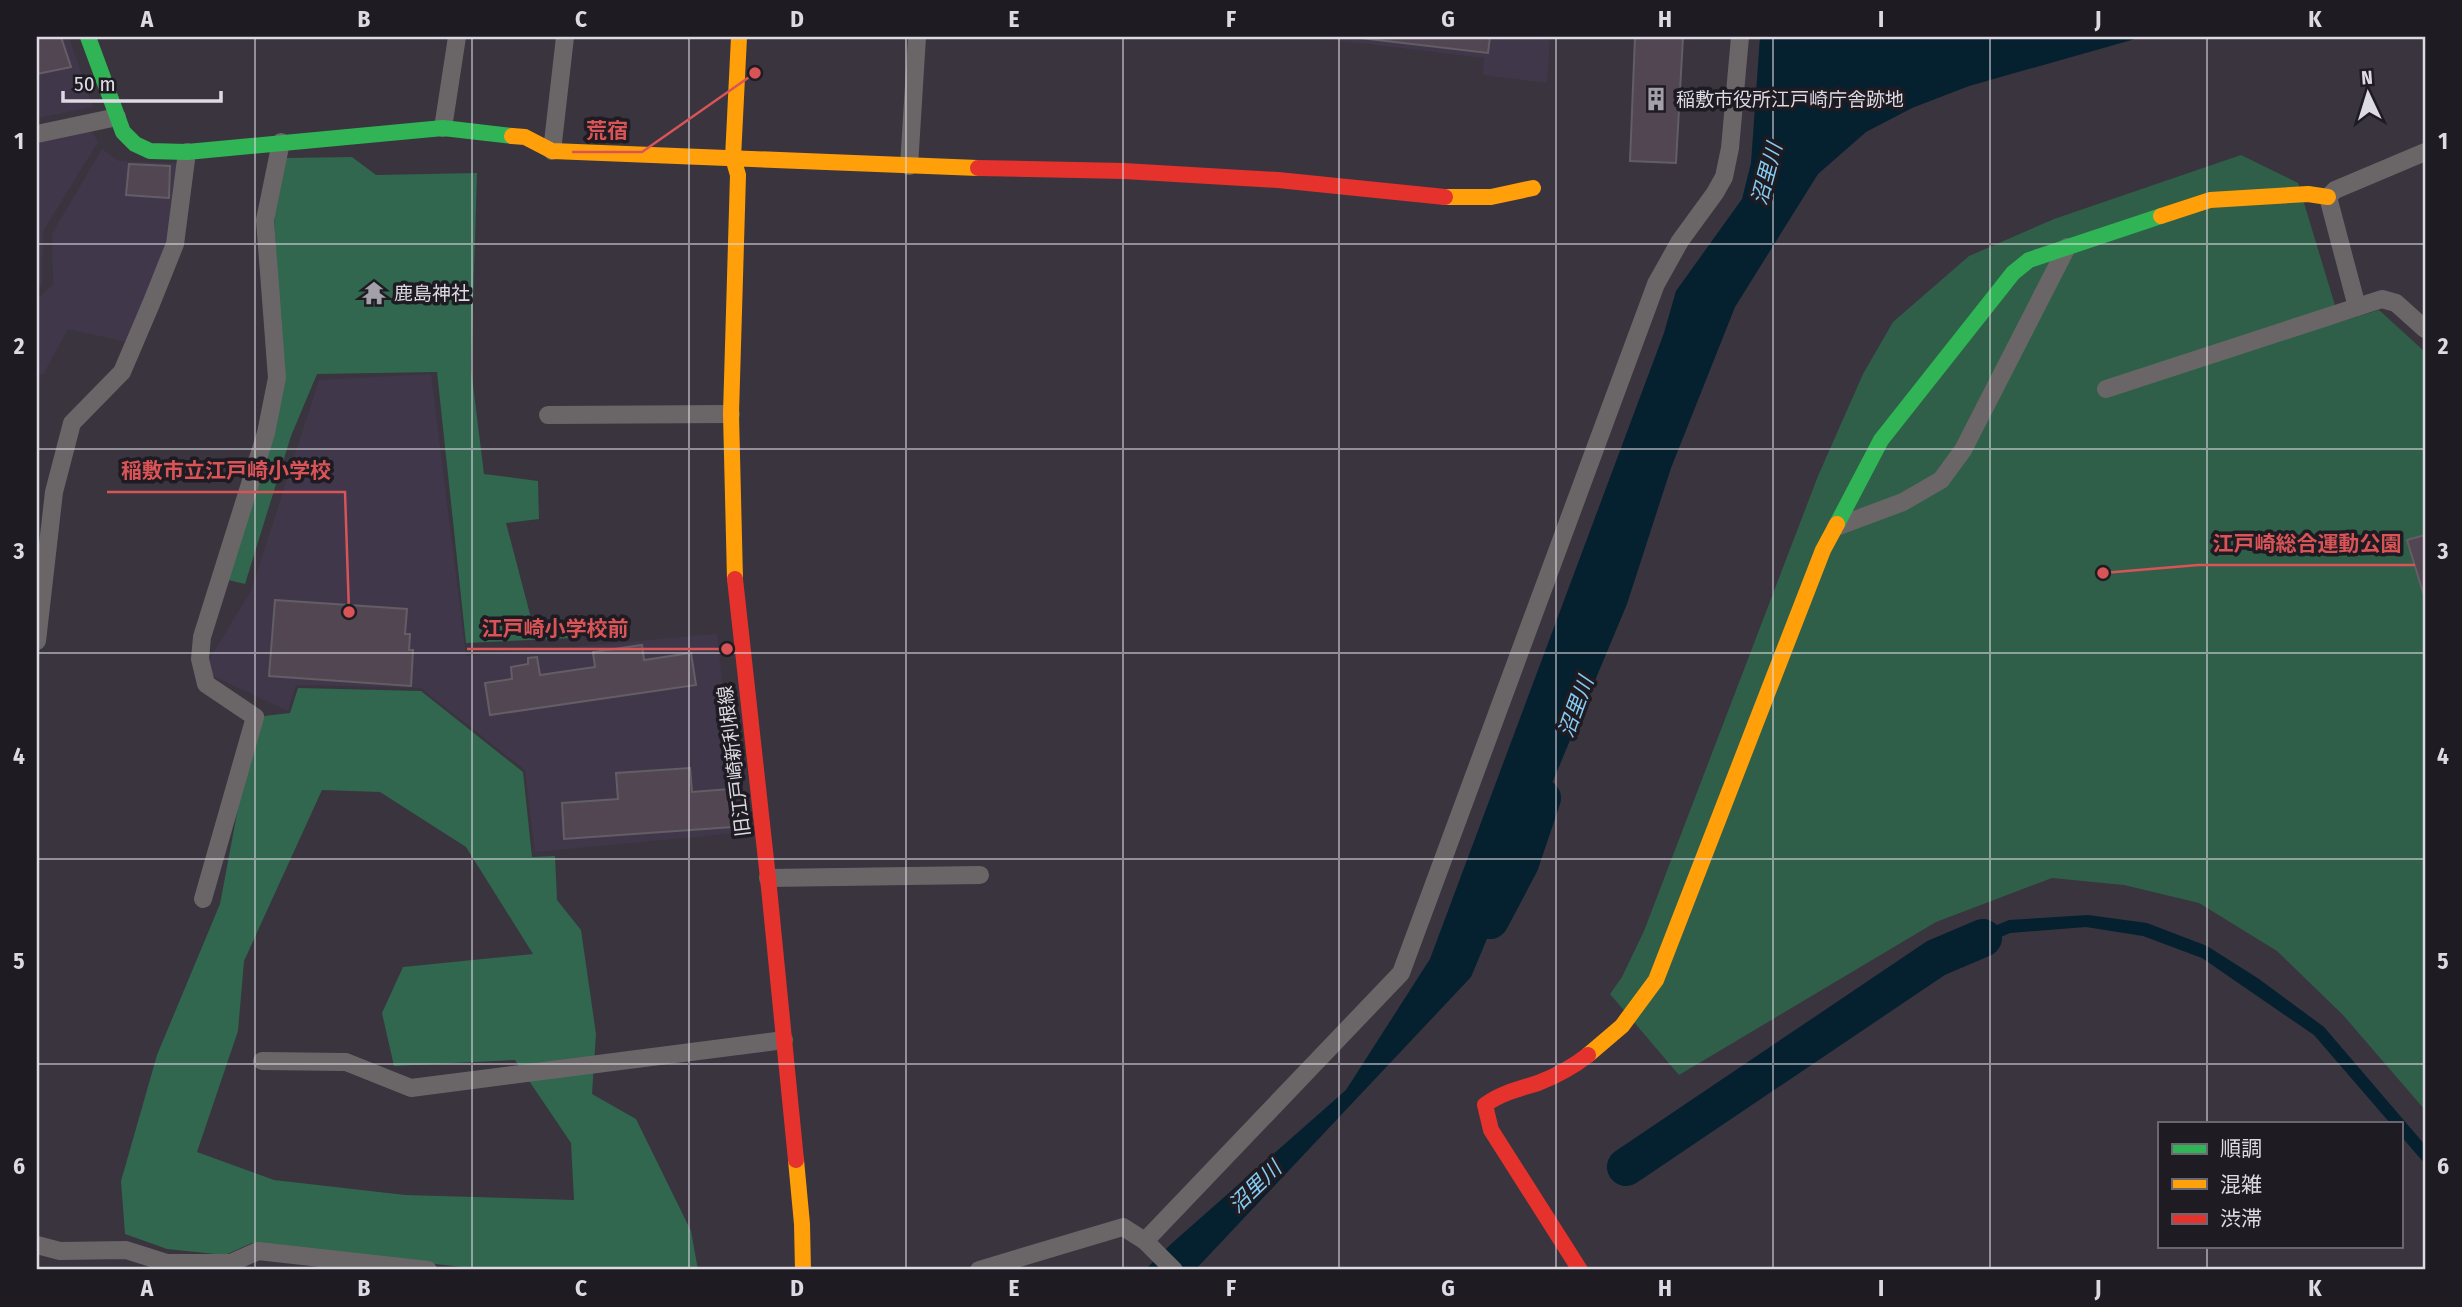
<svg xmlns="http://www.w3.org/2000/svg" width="2462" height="1307" font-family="'Fira Sans Condensed','Noto Sans JP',sans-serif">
  <rect width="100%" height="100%" fill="#39343e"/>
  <g fill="#41374b">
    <polygon points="37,37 69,37 93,107 37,118"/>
    <polygon points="1310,37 1550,37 1547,83 1483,75 1484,58"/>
    <polygon points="90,127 98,142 43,231 42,283 37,288 37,140"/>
    <polygon points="102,149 119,161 177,163 177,219 127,342 68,329 43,375 37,372 37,300 53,284 52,234"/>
    <polygon points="431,374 466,656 717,634 738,833 535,852 525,770 421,688 296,685 288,711 202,671 251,591 319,380"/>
  </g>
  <polygon fill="#2f5f48" points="2241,155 2298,183 2340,322 2379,310 2425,352 2425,1110 2343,1015 2277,951 2199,903 2124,885 2052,878 1936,922 1679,1075 1610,994 1622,977 1644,931 1818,476 1863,374 1893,322 1969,256 2054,219"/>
  <g fill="#30674e" fill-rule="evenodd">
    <polygon points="352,157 376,175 477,173 471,369 484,474 538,481 539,519 506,523 531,618 557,623 571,638 466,643 437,372 317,374 291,436 245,584 224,579 281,351 274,215 285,158"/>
    <path d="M 298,688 L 421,691 L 523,772 L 532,857 L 555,856 L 557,900 L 581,930 L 596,1034 L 592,1094 L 636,1119 L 691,1231 L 698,1270 L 488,1270 L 252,1243 L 225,1255 L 167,1249 L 125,1234 L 121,1181 L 157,1055 L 220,904 L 255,717 L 290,713 ZM 322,790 L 380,792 L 466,847 L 533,954 L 403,967 L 382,1013 L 394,1066 L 515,1060 L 571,1143 L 574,1200 L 405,1195 L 274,1180 L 197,1152 L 238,1031 L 244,961 Z"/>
  </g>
  <g fill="#05202f">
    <polygon points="1760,37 2142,37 1969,86 1912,108 1866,132 1818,174 1735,307 1671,468 1627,604 1471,977 1195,1270 1145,1270 1171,1244 1346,1090 1430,959 1664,333 1676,291 1742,199 1751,163"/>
    <polygon points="2088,915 2147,923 2207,946 2259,979 2324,1027 2425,1145 2425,1164 2401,1136 2401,1123 2390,1123 2314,1035 2202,958 2143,936 2086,927 2010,933 1937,964 1935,951 2009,920"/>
  </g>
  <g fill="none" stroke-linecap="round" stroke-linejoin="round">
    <g stroke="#05202f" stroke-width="38">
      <polyline points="1490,920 1520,863 1542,798"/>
      <polyline points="1626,1167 1936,958 1983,938"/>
    </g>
  </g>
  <g fill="#514652" stroke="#635e64" stroke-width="2">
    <polygon points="37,37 61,37 71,67 37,74"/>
    <polygon points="1352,37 1490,37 1488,53"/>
    <polygon points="1635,37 1683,37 1676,163 1630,161"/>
    <polygon points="129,164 170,166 169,198 126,195"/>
    <polygon points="2425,535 2425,599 2407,540"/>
    <polygon points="275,600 407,609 405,634 410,634 409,650 413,650 411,686 269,676"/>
    <polygon points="642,645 644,660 691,653 696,685 490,715 485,683 512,679 511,667 528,664 528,658 537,657 540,675 595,667 593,652"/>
    <polygon points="690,768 692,792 730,789 732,827 564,839 562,803 618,799 616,773"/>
  </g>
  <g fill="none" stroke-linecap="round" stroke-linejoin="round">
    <g stroke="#6a6668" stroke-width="18">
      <polyline points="443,128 457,37"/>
      <polyline points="37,134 117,117"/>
      <polyline points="552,151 565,37"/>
      <polyline points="909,166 917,37"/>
      <polyline points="2357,307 2328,197 2335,190 2425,152"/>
      <polyline points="2106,389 2382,299 2396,303 2425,329"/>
      <polyline points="548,415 731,414"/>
      <polyline points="1836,527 1903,502 1941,480 1963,450 2067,247"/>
      <polyline points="37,641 54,492 72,423 122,372 151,304 175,244 187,152"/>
      <polyline points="768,878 980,875"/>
      <polyline points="203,899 255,717 206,684 200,659 202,637 266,433 277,378 265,220 281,142"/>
      <polyline points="262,1061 346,1062 411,1088 784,1040"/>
      <polyline points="1145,1241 1401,973 1656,284 1680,241 1715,193 1724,177 1730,148 1740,37"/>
      <polyline points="37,1245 60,1251 126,1250 167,1263 231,1263 258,1251 428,1270"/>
      <polyline points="979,1270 1123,1227 1145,1241 1174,1270"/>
    </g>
    <g stroke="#30b455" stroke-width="16">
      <polyline points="88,37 123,132 135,144 150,151 187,152 443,128 512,136"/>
      <polyline points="1837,524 1881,440 2013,273 2029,260 2161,216"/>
    </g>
    <g stroke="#ff9f0a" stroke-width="16">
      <polyline points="512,136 525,137 552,151 978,168"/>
      <polyline points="1445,197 1491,197 1533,188"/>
      <polyline points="2161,216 2210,200 2308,194 2328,197"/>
      <polyline points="735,579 731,414 738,175 733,158 739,37"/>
      <polyline points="1588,1055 1622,1026 1656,980 1823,550 1837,524"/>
      <polyline points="796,1160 802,1224 803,1270"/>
    </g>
    <g stroke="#e5322d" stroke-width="16">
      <polyline points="978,168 1124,171 1278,180 1445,197"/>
      <polyline points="735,579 768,878 796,1160"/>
      <path d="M 1580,1270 L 1491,1130 L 1485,1105 C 1501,1093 1519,1089 1538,1083 C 1556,1076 1573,1067 1588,1055"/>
    </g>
  </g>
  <path fill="none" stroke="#dedae4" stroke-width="2" stroke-opacity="0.55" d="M 255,37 L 255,1270M 472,37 L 472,1270M 689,37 L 689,1270M 906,37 L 906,1270M 1123,37 L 1123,1270M 1339,37 L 1339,1270M 1556,37 L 1556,1270M 1773,37 L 1773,1270M 1990,37 L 1990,1270M 2207,37 L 2207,1123M 37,244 L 2425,244M 37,449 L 2425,449M 37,653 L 2425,653M 37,859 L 2425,859M 37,1064 L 2425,1064M 2207,1246 L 2207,1270"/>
  <defs>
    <g id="building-bare" transform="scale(1.89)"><path d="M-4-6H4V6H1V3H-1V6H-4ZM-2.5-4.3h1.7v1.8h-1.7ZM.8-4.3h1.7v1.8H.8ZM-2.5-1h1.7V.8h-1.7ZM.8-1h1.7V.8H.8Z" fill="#a4a0aa" stroke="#1f1b22" stroke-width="2.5" paint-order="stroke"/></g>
    <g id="temple-bare" transform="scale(1.89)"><path d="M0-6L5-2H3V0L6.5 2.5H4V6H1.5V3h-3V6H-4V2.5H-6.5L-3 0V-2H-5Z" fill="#a4a0aa" stroke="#1f1b22" stroke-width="2.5" paint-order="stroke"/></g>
  </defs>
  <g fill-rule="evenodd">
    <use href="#building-bare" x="1656" y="99"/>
    <use href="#temple-bare" x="374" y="293"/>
  </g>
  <g text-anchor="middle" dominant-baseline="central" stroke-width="7" stroke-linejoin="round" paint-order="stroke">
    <g font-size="19" fill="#dedae4" stroke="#1f1b22" text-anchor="start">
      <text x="1676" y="99">稲敷市役所江戸崎庁舎跡地</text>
      <text x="394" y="293">鹿島神社</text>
    </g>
    <g font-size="19" fill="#dedae4" stroke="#1f1b22">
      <text transform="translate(734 761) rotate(-97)">旧江戸崎新利根線</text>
    </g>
    <g font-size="21" font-style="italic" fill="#85ccf3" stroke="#1f1b22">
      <text transform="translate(1767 174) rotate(-75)">沼里川</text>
      <text transform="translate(1576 707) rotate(-70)">沼里川</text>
      <text transform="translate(1255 1187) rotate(-44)">沼里川</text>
    </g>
  </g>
  <path fill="none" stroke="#d85457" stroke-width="2.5" d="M755 73L642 152H572M349 612L345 492H107M2103 573L2198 565H2415M727 649L642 649H467"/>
  <g fill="#d85457" stroke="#1f1b22" stroke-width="2.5">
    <circle cx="755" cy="73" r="7"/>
    <circle cx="349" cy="612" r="7"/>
    <circle cx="2103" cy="573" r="7"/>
    <circle cx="727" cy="649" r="7"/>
  </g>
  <g font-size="21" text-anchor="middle" font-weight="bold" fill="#d85457" stroke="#1f1b22" stroke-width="7" stroke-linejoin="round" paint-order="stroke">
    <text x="607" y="138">荒宿</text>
    <text x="226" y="478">稲敷市立江戸崎小学校</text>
    <text x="2307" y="551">江戸崎総合運動公園</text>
    <text x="555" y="636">江戸崎小学校前</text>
  </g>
  <rect width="2462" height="1307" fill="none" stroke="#1f1b22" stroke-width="77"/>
  <rect x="2158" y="1122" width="245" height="126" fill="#1f1b22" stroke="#6b6770" stroke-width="2"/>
  <rect x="2172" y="1144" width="35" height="10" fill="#30b455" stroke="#6b6770" stroke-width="2"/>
  <text x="2220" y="1156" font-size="21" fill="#dedae4">順調</text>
  <rect x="2172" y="1179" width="35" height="10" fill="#ff9f0a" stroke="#6b6770" stroke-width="2"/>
  <text x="2220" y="1192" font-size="21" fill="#dedae4">混雑</text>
  <rect x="2172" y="1214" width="35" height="10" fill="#e5322d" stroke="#6b6770" stroke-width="2"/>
  <text x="2220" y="1226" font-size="21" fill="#dedae4">渋滞</text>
  <g transform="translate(2368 94) rotate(356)" stroke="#1f1b22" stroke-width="5" paint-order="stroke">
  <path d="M0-5L12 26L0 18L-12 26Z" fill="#dedae4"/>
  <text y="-10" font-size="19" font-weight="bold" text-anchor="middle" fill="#dedae4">N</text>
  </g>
  <path d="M63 91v10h158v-10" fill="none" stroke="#dedae4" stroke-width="3.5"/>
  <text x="74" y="91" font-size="21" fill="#dedae4" stroke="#1f1b22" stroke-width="5" paint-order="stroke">50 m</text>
  <rect x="38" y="38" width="2386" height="1230" fill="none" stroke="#dedae4" stroke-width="2.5"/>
  <g font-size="23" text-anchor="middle" font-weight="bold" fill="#dedae4">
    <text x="147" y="27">A</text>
    <text x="364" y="27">B</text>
    <text x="581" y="27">C</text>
    <text x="797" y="27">D</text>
    <text x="1014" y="27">E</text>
    <text x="1231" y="27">F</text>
    <text x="1448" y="27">G</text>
    <text x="1665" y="27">H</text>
    <text x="1881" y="27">I</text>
    <text x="2098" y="27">J</text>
    <text x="2315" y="27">K</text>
    <text x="19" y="149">1</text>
    <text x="2443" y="149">1</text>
    <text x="19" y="354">2</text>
    <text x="2443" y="354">2</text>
    <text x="19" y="559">3</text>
    <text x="2443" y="559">3</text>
    <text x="19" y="764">4</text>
    <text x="2443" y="764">4</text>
    <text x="19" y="969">5</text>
    <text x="2443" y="969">5</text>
    <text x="19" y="1174">6</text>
    <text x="2443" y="1174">6</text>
    <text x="147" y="1296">A</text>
    <text x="364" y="1296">B</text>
    <text x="581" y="1296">C</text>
    <text x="797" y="1296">D</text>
    <text x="1014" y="1296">E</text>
    <text x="1231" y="1296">F</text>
    <text x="1448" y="1296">G</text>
    <text x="1665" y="1296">H</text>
    <text x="1881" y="1296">I</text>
    <text x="2098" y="1296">J</text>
    <text x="2315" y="1296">K</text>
  </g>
</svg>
